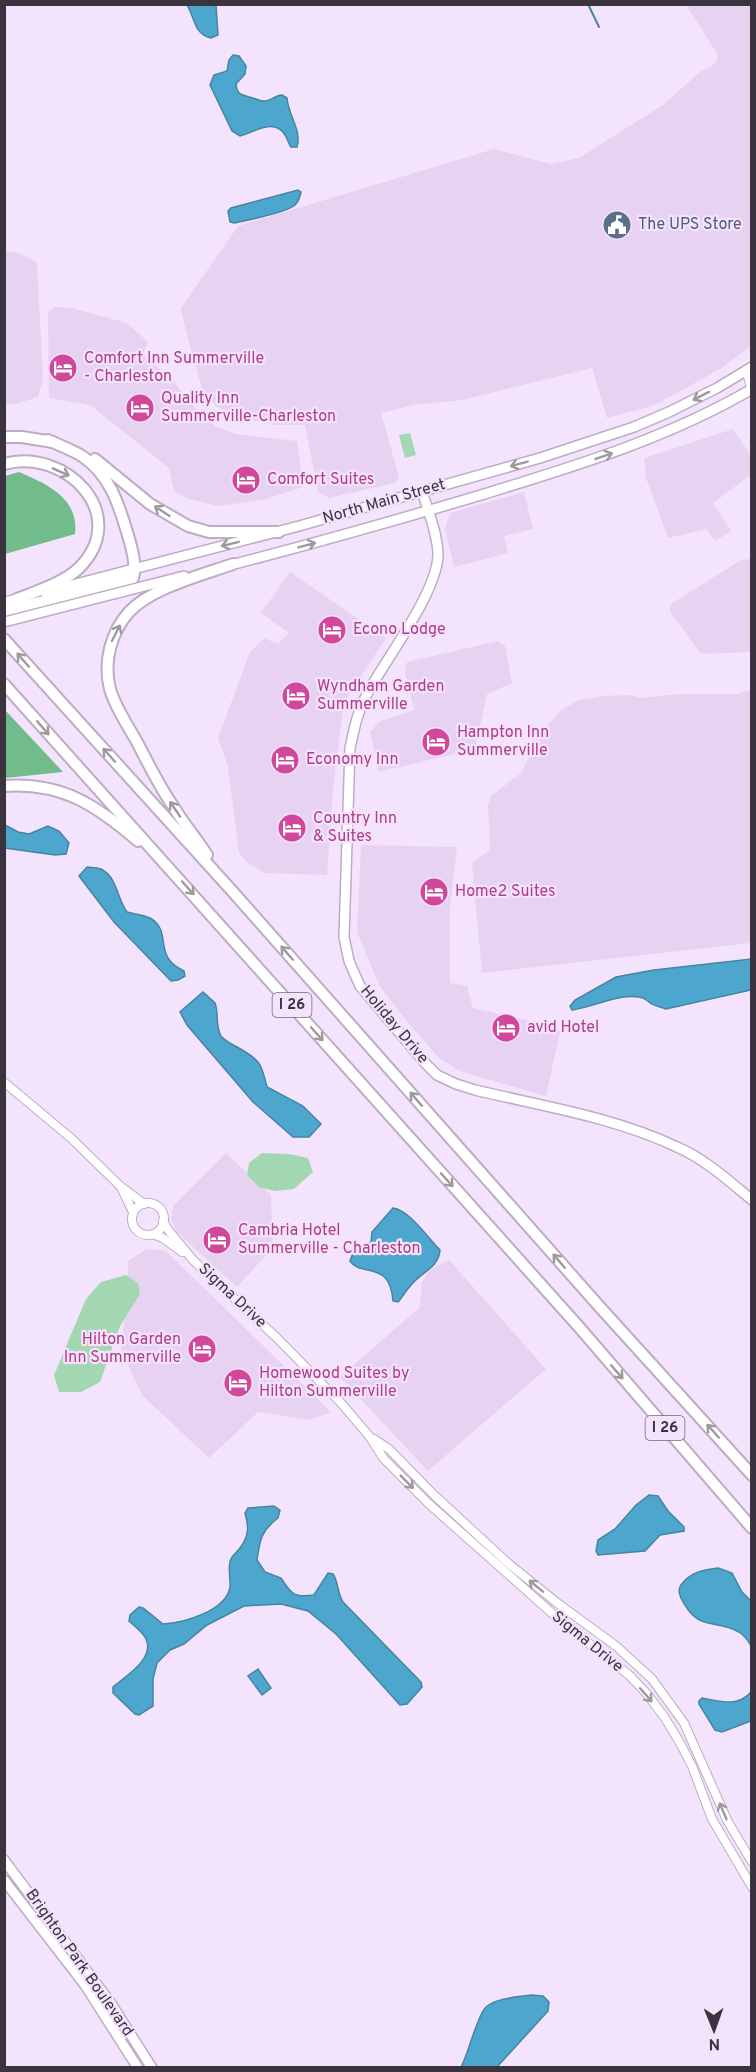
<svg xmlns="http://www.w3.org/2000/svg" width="756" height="2072" font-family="Overpass,sans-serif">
  <rect width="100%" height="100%" fill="#f4e3fc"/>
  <g fill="#e7d3f1">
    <polygon points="686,5 751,5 751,346 720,369 655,405 607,418 592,368 463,400 413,405 381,413 399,477 395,483 329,498 318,492 305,425 275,425 236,417 217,407 203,392 186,331 181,308 238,226 494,149 551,164 579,158 663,105 700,72 716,63 718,55"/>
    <polygon points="5,251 18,253 37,262 43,379 38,397 16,404 5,404"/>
    <polygon points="55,307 72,308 127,323 148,342 143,354 175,383 189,402 215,426 235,434 297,441 303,487 262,500 219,506 188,499 174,491 169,468 90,405 49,398 48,312"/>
    <polygon points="733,429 751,456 752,474 713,503 731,531 715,541 707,529 668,538 646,478 644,458"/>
    <polygon points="524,492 533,529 504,536 508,553 454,567 445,529 450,513"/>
    <polygon points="751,559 751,652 701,654 670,611 671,604 741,560"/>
    <polygon points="290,572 386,638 344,702 333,788 327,875 264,873 247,862 239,853 228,767 218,738 250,652 264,638 278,644 289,633 261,613"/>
    <polygon points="498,641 505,646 512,683 487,694 475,749 379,772 370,732 379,722 414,710 405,672 407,662"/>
    <polygon points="751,690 751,943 482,973 472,863 490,850 488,805 491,796 521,773 544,729 560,711 579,700 603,696 629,695 641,698 678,694 737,694"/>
    <polygon points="361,845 457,847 450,908 450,983 467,986 473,1008 548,1025 560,1032 546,1096 462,1072 440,1059 404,1018 379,985 357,932"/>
    <polygon points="226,1153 271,1195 273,1248 237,1287 177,1232 171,1219 173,1206"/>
    <polygon points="147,1249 166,1251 331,1412 310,1420 258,1412 209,1458 142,1395 121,1350 128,1284 128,1261"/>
    <polygon points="449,1260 546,1369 428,1471 340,1377 420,1307 422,1282 431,1269"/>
  </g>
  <g fill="#a3d7b2">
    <polygon points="410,433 416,455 405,458 399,435"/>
    <polygon points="262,1153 289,1154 308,1158 313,1172 294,1189 275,1191 259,1187 247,1175 249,1163"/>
    <polygon points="126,1275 138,1283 140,1294 120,1326 100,1382 81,1392 59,1392 54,1375 86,1299 101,1282"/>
  </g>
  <g fill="#72bb8a">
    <path d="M 19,472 C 47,484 79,498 75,534 L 5,554 L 5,476 Z"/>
    <polygon points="4,710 5,710 63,772 5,778"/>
  </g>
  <g fill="#4ca6cd" stroke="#4784a2" stroke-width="1.5">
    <path d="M 187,5 L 216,5 L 218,35 L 211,38 C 193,34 195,17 187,5 Z"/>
    <path d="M 233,55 L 239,56 L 246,66 L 245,74 L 236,84 C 237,96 243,95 253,98 C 257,99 259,101 263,101 C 270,102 275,95 282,95 L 287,98 C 288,115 302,130 297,147 L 291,147 C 288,143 288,139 285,135 C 274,117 253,133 240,136 L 232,131 L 210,85 L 214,75 L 227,71 L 229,60 Z"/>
    <path d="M 298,190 L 301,192 C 300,197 299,201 295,205 C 286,213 247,220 234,223 L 230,222 L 228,211 L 231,208 Z"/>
    <polygon points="5,825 18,832 29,834 48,826 59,831 69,843 66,854 55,855 5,848"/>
    <path d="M 87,867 C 90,868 93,867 97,868 C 116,871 117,899 127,912 C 134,914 144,915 150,918 C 174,932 151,956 184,971 L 185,976 L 178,980 L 171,981 L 114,922 L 79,876 Z"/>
    <path d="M 751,959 L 751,990 L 666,1009 C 662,1007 655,1006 652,1004 C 647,1001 646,998 639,997 C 617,994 594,1007 572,1010 L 570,1006 L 575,1000 L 616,977 L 654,970 Z"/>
    <path d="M 203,992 L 215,1003 C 219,1013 215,1026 221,1036 C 225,1041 231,1044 237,1047 C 260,1060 261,1062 267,1087 L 303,1106 L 321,1124 L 309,1137 L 293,1137 L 253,1102 L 187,1025 L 180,1012 Z"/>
    <path d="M 393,1208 C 409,1210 428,1238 440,1250 C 439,1267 422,1272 413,1283 C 407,1289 403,1296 398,1302 L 393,1301 C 390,1259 361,1278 350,1261 L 353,1253 L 371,1242 L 372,1232 Z"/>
    <polygon points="649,1495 658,1496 668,1511 684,1527 684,1531 660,1535 645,1551 598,1555 596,1551 598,1540 615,1529 636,1505"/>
    <path d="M 274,1506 L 280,1510 L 278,1518 C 261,1531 260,1539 257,1560 L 265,1572 L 281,1578 C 291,1594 294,1598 314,1595 L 328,1573 L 333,1574 C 339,1583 337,1593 343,1602 L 421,1682 L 422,1687 L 407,1704 L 400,1705 L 336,1634 L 308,1611 L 281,1604 L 244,1606 L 207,1625 L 184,1644 L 170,1650 L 157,1663 L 153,1679 L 153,1706 L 139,1715 L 135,1714 L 113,1693 L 113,1687 C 126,1676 155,1659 146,1639 C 143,1632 134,1626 129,1621 L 130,1615 L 139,1607 L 143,1608 L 163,1624 C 183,1623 226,1611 230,1587 C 231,1578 227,1567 231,1559 C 233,1555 238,1551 240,1548 C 249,1536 249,1527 245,1513 L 248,1508 Z"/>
    <path d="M 718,1568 L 732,1573 L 742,1592 L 751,1601 L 751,1646 C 748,1640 745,1636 739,1632 C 714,1618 698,1633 681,1598 C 679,1593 678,1590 681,1585 C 690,1572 703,1570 718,1568 Z"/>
    <polygon points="258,1669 271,1688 262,1695 248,1676"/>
    <path d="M 751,1692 L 751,1721 L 722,1732 L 715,1730 L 699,1704 L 699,1701 L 702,1698 C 720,1701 737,1708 751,1692 Z"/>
    <path d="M 531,1995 L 543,1996 L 549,2002 L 548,2011 L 497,2067 L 461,2067 C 468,2055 478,2013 486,2007 C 496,1998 518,1997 531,1995 Z"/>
  </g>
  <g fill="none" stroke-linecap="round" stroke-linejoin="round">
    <polyline stroke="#4784a2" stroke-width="2" points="588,4 599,27"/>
    <g stroke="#bdadc4" stroke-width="10">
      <g id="minor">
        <polyline points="746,370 752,391"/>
        <polyline points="4,1082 72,1139 120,1186 144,1204"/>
        <polyline points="121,1187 133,1212"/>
        <circle cx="148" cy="1219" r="16"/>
        <polyline points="163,1221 169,1231 193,1260 277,1338 341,1403 370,1437 384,1459 429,1504 563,1623 629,1675 647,1694 665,1718 680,1743 692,1766 712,1819 752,1887"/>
        <polyline points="153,1234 163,1238 182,1252"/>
        <polyline points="374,1439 389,1449 434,1495 509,1564 556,1602 616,1646 652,1679 684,1723 728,1822 752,1862"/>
      </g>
    </g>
    <g stroke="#bdadc4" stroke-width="12">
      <g id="major">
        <path d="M 422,491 C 428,511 437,532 438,553 C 439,591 384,661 366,696 C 357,713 354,730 350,748 L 344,937 L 349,961 L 360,986 L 425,1063 L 437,1075 L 456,1084 L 475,1090 C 542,1106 614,1117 677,1147 C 705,1159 729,1181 752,1200"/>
        <path d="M 227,566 C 312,544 397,520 481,495 C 575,466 666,439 752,389"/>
        <polyline points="45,592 299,526 540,458 634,427 669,412 717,388 752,367"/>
        <polyline points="4,602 23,598"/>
        <polyline points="4,622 184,576"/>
        <polyline points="4,1860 110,2002 152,2068"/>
        <polyline points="4,1880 85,1985 138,2068"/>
      </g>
    </g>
    <g stroke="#bdadc4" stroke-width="14">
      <g id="highway">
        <polyline points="4,437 22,437 53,442"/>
        <polyline points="95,459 150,504 188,526 209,532 279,532"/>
        <path d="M 4,464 C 66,447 132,515 79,568 C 65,582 35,592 17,599"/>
        <path d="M 4,611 L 133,578 C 137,563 131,546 127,532 C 118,502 109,474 82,456 C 72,450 59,445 48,440"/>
        <polyline points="4,639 233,892 598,1305 752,1475"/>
        <polyline points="4,684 579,1327 752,1528"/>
        <path d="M 4,786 C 62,782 96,805 138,841"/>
        <path d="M 207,855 C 196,838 183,823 173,806 C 159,786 148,763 137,742 C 128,726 115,707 110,689 C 103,662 111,632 129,612 C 151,588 202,575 233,564"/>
      </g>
    </g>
    <use href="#minor" stroke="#fff" stroke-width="8"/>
    <use href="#major" stroke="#fff" stroke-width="9"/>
    <use href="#highway" stroke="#fff" stroke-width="10"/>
  </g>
  <defs><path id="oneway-shaft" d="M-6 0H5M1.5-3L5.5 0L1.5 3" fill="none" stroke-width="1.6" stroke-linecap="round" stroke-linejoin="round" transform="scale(1.5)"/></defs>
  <g stroke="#9d9a9e">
    <use href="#oneway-shaft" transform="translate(701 396) rotate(153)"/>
    <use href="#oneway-shaft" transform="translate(604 456) rotate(-19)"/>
    <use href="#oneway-shaft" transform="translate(519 464) rotate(165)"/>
    <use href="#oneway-shaft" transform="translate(61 472) rotate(24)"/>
    <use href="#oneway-shaft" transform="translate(162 511) rotate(-147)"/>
    <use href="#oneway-shaft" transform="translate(230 544) rotate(166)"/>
    <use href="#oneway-shaft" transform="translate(307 545) rotate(-15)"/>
    <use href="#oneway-shaft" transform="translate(116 633) rotate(-63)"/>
    <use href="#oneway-shaft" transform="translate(23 660) rotate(-131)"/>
    <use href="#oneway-shaft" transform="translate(43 728) rotate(49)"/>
    <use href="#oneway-shaft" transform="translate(109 755) rotate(-132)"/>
    <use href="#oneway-shaft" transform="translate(175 809) rotate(-124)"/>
    <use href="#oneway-shaft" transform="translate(188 888) rotate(48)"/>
    <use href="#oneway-shaft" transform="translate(287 953) rotate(-131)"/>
    <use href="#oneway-shaft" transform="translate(317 1034) rotate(48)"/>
    <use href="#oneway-shaft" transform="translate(416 1099) rotate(-131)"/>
    <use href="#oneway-shaft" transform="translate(447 1180) rotate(48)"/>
    <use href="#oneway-shaft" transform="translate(559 1261) rotate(-131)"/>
    <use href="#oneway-shaft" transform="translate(617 1372) rotate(49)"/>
    <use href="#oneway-shaft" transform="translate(713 1431) rotate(-132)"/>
    <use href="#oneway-shaft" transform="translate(407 1482) rotate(45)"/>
    <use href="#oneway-shaft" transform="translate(536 1586) rotate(-141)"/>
    <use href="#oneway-shaft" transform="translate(646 1695) rotate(49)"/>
    <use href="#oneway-shaft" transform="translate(723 1811) rotate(-113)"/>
  </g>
  <defs>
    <g id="civic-disc" transform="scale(1.5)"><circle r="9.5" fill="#5c6f8a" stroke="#f4e3fc"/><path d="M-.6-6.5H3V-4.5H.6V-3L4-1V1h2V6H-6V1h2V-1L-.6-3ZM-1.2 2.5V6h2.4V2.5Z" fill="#fff"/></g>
    <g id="hotel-disc" transform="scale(1.5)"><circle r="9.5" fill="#d1479c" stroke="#f4e3fc"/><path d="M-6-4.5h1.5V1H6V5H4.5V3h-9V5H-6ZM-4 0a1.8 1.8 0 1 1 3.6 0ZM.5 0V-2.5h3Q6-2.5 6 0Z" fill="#fff"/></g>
  </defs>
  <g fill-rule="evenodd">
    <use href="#civic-disc" x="617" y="225"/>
    <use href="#hotel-disc" x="63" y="368"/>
    <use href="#hotel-disc" x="140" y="408"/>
    <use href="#hotel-disc" x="246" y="480"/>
    <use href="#hotel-disc" x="332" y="630"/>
    <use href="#hotel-disc" x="296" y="696"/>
    <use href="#hotel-disc" x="436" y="742"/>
    <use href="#hotel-disc" x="285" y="760"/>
    <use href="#hotel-disc" x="292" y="828"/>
    <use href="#hotel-disc" x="434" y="892"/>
    <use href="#hotel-disc" x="506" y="1028"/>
    <use href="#hotel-disc" x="217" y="1240"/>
    <use href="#hotel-disc" x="202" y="1349"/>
    <use href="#hotel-disc" x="238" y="1383"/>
  </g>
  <g text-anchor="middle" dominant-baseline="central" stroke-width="4.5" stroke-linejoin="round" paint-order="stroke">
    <g fill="#f4e3fc" stroke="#726877" stroke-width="1.5">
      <rect x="272.5" y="993" width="39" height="24" rx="4.5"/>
      <rect x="645.5" y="1416" width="39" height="24" rx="4.5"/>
    </g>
    <g font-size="15" font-weight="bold" fill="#3b343e">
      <text x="292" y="1005">I 26</text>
      <text x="665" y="1428">I 26</text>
    </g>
    <g font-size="16" fill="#4e5e75" stroke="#f4e3fc" text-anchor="start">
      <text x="638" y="225">The UPS Store</text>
    </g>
    <g font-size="16" fill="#b23c85" stroke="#f4e3fc" text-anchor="start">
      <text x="84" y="359">Comfort Inn Summerville<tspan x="84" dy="18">- Charleston</tspan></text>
      <text x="161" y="399">Quality Inn<tspan x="161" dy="18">Summerville-Charleston</tspan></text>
      <text x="267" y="480">Comfort Suites</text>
      <text x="353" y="630">Econo Lodge</text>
      <text x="317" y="687">Wyndham Garden<tspan x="317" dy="18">Summerville</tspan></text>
      <text x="457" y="733">Hampton Inn<tspan x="457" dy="18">Summerville</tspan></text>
      <text x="306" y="760">Economy Inn</text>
      <text x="313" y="819">Country Inn<tspan x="313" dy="18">&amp; Suites</tspan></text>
      <text x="455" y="892">Home2 Suites</text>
      <text x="527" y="1028">avid Hotel</text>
      <text x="238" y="1231">Cambria Hotel<tspan x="238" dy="18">Summerville - Charleston</tspan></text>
      <text x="181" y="1340" text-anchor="end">Hilton Garden<tspan x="181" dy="18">Inn Summerville</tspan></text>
      <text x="259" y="1374">Homewood Suites by<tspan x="259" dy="18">Hilton Summerville</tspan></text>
    </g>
    <g font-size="16" fill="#3b343e" stroke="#f4e3fc">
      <text transform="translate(384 502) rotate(-16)">North Main Street</text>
      <text transform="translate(394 1025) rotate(50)">Holiday Drive</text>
      <text transform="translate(232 1296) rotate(43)">Sigma Drive</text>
      <text transform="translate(587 1642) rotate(39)">Sigma Drive</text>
      <text transform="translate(79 1963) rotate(55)">Brighton Park Boulevard</text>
    </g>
  </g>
  <rect width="756" height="2072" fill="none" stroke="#3b343e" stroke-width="12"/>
  <g transform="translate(714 2030) rotate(179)" stroke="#f4e3fc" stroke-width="4.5" paint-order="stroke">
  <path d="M0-4.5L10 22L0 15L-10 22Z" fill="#3b343e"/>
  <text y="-9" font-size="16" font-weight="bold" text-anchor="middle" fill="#3b343e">N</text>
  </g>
</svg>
